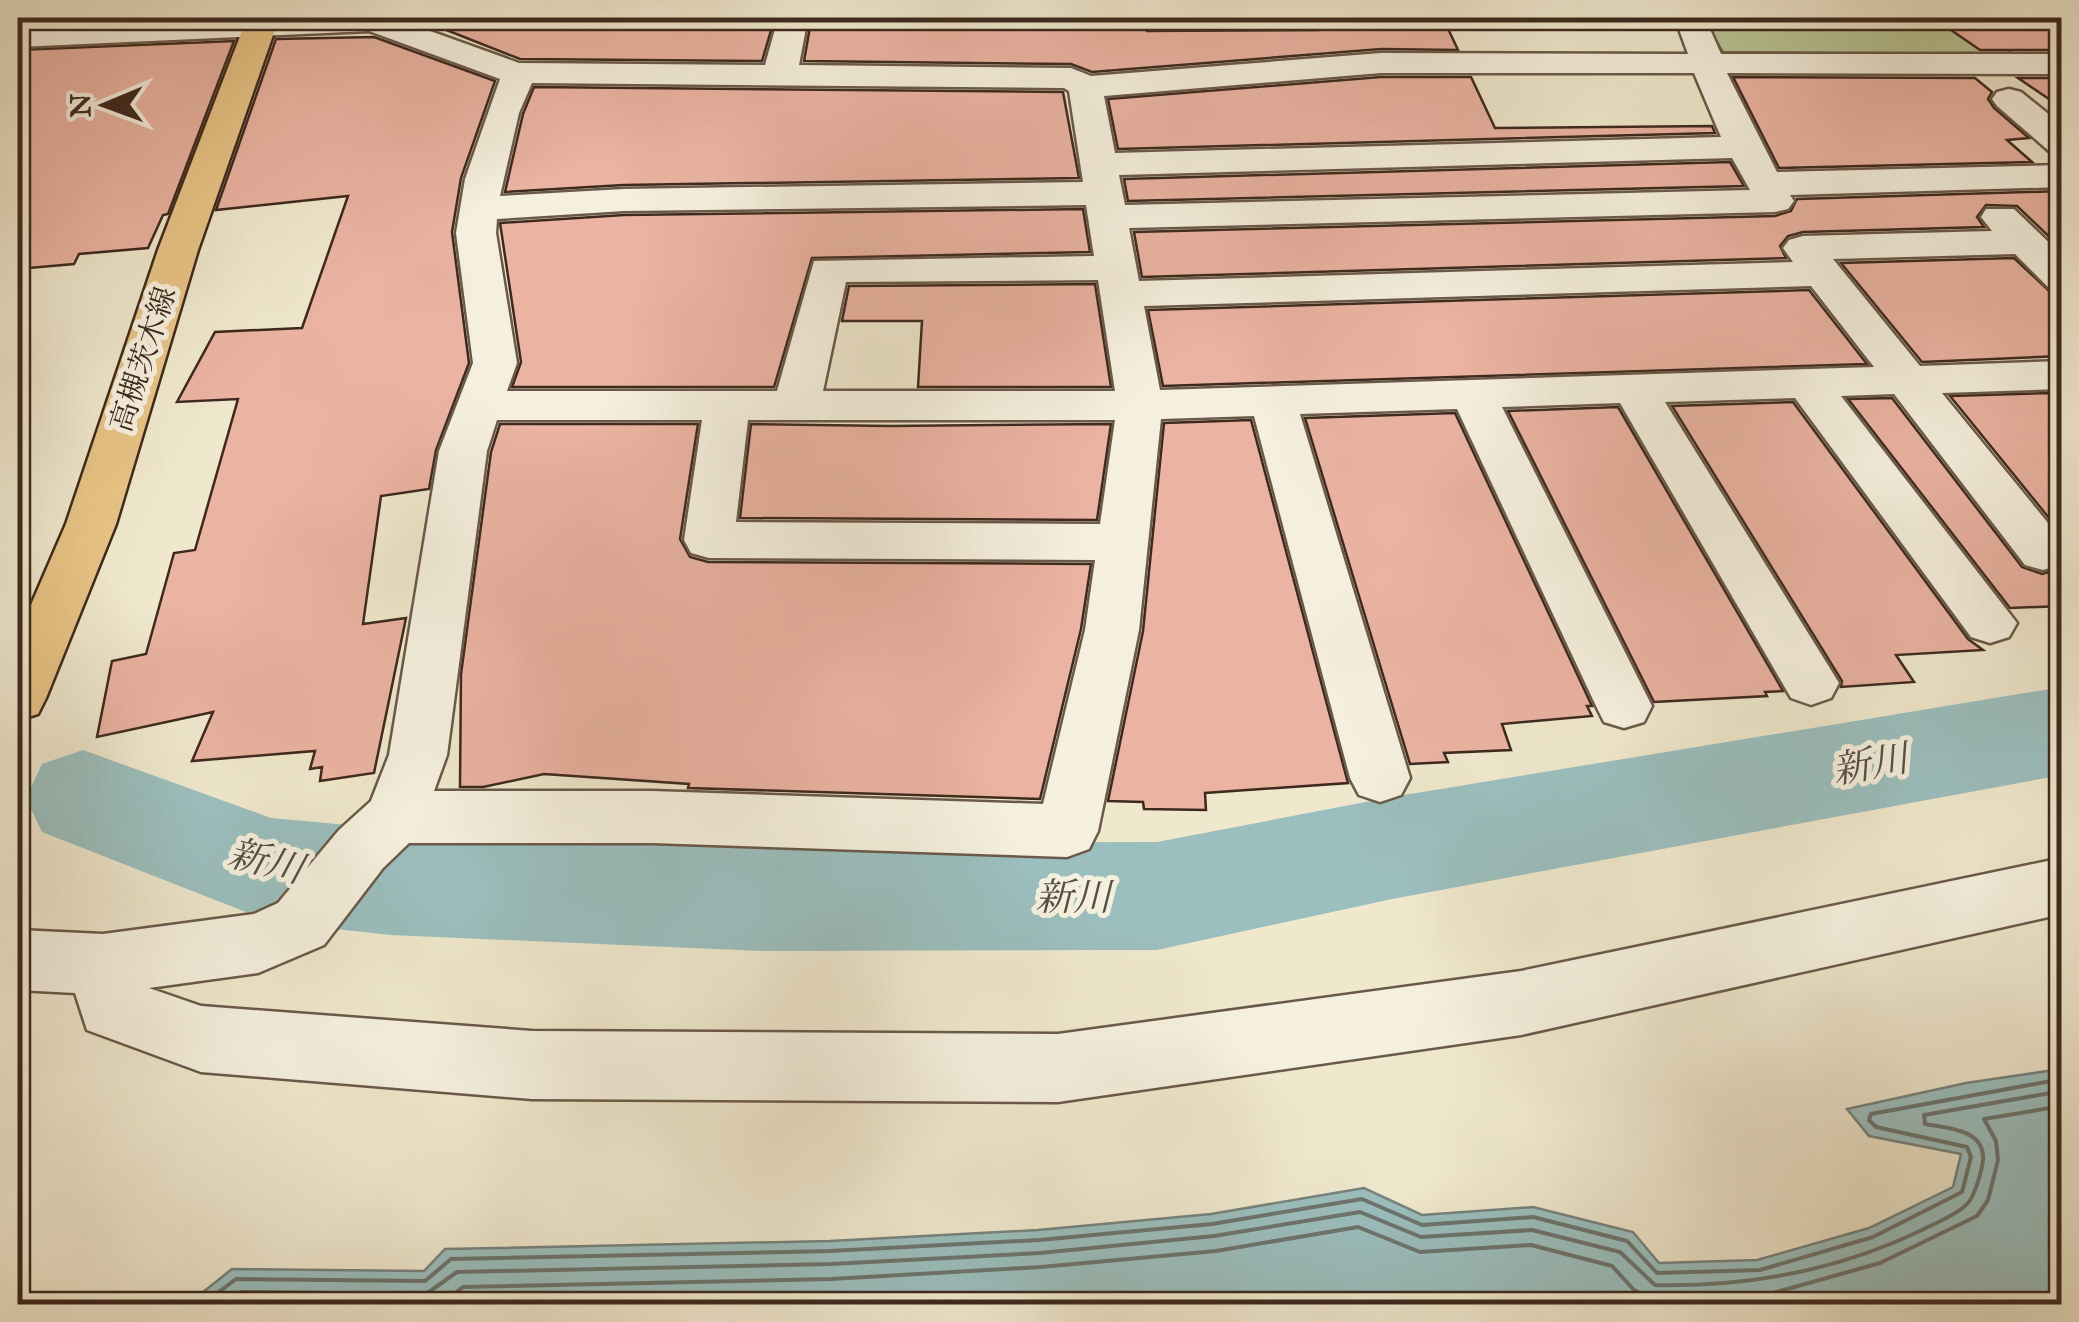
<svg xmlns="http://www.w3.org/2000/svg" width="2079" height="1322" font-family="'IM FELL Great Primer','Noto Serif JP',serif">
  <rect width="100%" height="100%" fill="#efe8cd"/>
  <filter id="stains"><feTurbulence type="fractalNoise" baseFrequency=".002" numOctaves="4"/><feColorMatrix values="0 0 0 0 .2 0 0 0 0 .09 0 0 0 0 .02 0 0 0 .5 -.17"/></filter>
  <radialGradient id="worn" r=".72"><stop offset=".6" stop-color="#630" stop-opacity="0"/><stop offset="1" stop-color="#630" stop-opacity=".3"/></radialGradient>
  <polygon fill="#b9c698" stroke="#7b785b" stroke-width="2.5" points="1702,18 1971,18 2014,55 1723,52"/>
  <polygon fill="#9bbfbe" stroke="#75837e" stroke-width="2.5" points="2061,1069 2061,1293 2035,1304 188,1304 232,1269 424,1271 445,1249 830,1241 1038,1230 1211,1214 1364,1188 1422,1215 1533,1207 1633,1232 1659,1263 1757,1260 1869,1228 1953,1187 1961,1154 1869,1136 1847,1109 1966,1083"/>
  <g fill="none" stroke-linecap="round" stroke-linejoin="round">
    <g stroke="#6c746e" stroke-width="4">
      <polyline points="203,1304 236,1279 425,1281 451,1259 830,1251 1039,1240 1212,1224 1362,1199 1422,1225 1533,1217 1627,1241 1657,1273 1760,1270 1873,1237 1962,1192 1971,1157 1967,1147 1876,1127 1869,1120 1871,1114 2062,1079"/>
      <path d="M 223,1304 L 241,1292 L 426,1294 L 457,1272 L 831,1264 L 1040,1253 L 1214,1236 L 1360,1212 L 1421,1237 L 1532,1230 L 1620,1252 L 1655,1285 C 1747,1287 1839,1270 1922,1230 C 1936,1223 1958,1214 1968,1203 C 1975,1195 1982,1170 1983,1160 C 1985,1129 1947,1128 1925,1124 L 1924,1115 L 2062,1091"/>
      <polyline points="441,1304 463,1287 831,1279 1041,1267 1216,1251 1358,1227 1420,1252 1531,1245 1612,1266 1634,1290 1651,1299 1759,1297 1880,1263 1977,1216 1988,1200 1998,1160 1996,1141 1984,1119 2062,1106"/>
    </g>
    <polygon fill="#9bbfbe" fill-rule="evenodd" points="2062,687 2062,775 1392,899 1157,950 761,951 391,935 271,922 42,832 26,798 42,764 83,750 271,818 391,829 761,843 1157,842 1392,797"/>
  </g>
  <g fill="#eab3a2" stroke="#3d291e" stroke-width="2.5">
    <polygon points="416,18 714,18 711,23 716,26 772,27 762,61 520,59"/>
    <polygon points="819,18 947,18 947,21 1145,18 1147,31 1317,30 1313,21 1323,21 1322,18 1443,18 1458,50 1381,49 1092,72 1071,64 804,61 810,27 815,27"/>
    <polygon points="2062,21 2062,50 1980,50 1951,30"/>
    <polygon points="374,37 495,81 461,178 452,232 469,363 436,450 429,489 381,496 363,624 406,618 374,773 320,781 322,767 310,769 315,751 192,761 213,712 97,737 112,661 146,654 174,553 195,550 238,399 177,402 215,332 302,328 348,196 216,210 276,39"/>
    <polygon points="234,41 168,214 163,215 148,248 79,254 74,264 18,269 18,50"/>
    <polygon points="1381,77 1471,77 1495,128 1712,126 1715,133 1118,149 1108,99"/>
    <polygon points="1733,77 1975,78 1992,92 1988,99 1994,108 2029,138 2007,140 2032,162 1779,168"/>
    <polygon points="2018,78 2062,78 2062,108"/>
    <polygon points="534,87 1063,92 1079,178 624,185 505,192 523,114"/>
    <polygon points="1730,162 1744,186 1128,201 1124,179"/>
    <polygon points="2062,191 2062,249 2017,206 1986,205 1977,217 1984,227 1803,232 1788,236 1780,246 1786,258 1142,277 1134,232 1775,216 1791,211 1797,199"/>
    <polygon points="1083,209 1090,252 812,258 774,387 512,387 521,362 500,223 624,215"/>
    <polygon points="2014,258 2062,303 2062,356 1922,362 1841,263"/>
    <polygon points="1095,284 1111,387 918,387 922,321 842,321 849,286"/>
    <polygon points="1809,290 1867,364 1163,386 1148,310"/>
    <polygon points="2048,393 2062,411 2062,534 1950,396"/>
    <polygon points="1892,398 2022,567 2042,574 2062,568 2062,606 2010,608 1848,399"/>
    <polygon points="1793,402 1968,639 1983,650 1896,655 1914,682 1841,687 1842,681 1672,406"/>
    <polygon points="1618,407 1783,691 1765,692 1767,696 1654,702 1508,411"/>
    <polygon points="1455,413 1592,706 1587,706 1592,716 1502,724 1511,750 1444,753 1448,762 1410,764 1305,418"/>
    <polygon points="1251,420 1348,783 1205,793 1206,810 1144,809 1143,802 1108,801 1143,631 1164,423"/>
    <polygon points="500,424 698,424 680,539 690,557 708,562 1091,564 1081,629 1040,799 688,788 689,784 544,774 483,787 460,787 461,674 491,452"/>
    <polygon points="751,424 890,426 1111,424 1097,520 740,518"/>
  </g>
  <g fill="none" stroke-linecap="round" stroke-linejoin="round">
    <g stroke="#6a594a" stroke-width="5">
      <g id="minor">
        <path d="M 251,18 L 394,18 L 519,63 L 765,65 L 778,18 L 808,18 L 799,65 L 1071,68 L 1091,76 L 1381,53 L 1688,54 L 1675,18 L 1705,18 L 1721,54 L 2062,54 L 2062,74 L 1727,73 L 1777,172 L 2062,165 L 2062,187 L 1790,195 L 1794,201 L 1788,209 L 1775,212 L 1129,228 L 1139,281 L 1793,262 L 1783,248 L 1789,240 L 1803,236 L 1992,231 L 1981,217 L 1986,209 L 2014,209 L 2062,255 L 2062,290 L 2048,287 L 2015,254 L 1833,259 L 1920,366 L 2062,361 L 2062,389 L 1942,393 L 2061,539 L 2062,564 L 2043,570 L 2025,565 L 1894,394 L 1841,396 L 2017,623 L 2009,637 L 1990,643 L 1971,637 L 1795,398 L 1665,402 L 1839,683 L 1831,698 L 1811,705 L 1791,698 L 1620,403 L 1502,407 L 1652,706 L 1644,722 L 1624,728 L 1604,722 L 1596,706 L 1457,409 L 1300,414 L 1410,778 L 1401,795 L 1380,802 L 1359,795 L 1350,778 L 1254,416 L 1161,419 L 1139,630 L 1098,831 L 1089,849 L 1067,857 L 652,843 L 409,843 L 383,868 L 324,945 L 258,973 L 149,988 L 201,1006 L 532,1031 L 1058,1034 L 1521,971 L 2062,858 L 2062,914 L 1521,1035 L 1058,1102 L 532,1099 L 201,1072 L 87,1030 L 75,993 L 18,990 L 18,930 L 103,934 L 254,914 L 278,903 L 339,830 L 371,801 L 389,755 L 439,451 L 473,363 L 456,233 L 465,179 L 500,79 L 369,31 L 18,47 L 18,27 ZM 1381,73 L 1694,73 L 1721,137 L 1115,153 L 1104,96 ZM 532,83 L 1064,88 L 1069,91 L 1083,182 L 624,189 L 500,196 L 519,113 ZM 1732,158 L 1750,190 L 1125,205 L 1119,175 ZM 1086,205 L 1094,256 L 814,261 L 777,391 L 507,391 L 517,363 L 496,233 L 497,219 L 624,211 ZM 1098,280 L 1115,391 L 823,391 L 846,282 ZM 1811,286 L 1874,367 L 1160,390 L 1144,306 ZM 497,420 L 702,420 L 684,540 L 691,553 L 709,558 L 1095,560 L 1085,630 L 1043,804 L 652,791 L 434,791 L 447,755 L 487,451 ZM 748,420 L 1115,420 L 1100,524 L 736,522 Z"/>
        <polygon points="2009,89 2021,92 2062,125 2062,154 2049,151 1997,106 1992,99 1997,92"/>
      </g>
    </g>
    <g stroke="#3d291e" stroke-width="5">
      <polygon id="major" points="247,18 279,18 198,250 116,524 46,698 38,714 18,720 18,635 66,524 158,250"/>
    </g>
    <use href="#minor" fill="#f5f0de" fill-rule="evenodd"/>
    <use href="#major" fill="#e8c486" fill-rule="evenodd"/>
  </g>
  <g text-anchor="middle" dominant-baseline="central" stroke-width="10" stroke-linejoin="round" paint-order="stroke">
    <g font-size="30" fill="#3d291e" stroke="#f5f0de">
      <text transform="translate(143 359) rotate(-72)">高槻茨木線</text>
    </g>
    <g font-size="38" font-style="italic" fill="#544e46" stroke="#f5f0de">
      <text transform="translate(1870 764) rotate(-10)">新川</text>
      <text transform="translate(266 861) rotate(14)">新川</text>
      <text x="1073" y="897">新川</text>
    </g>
  </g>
  <rect width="2079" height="1322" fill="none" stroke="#efe8cd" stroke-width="60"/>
  <rect x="20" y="20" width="2039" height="1282" fill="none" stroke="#3d291e" stroke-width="5"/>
  <rect x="30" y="30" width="2019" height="1262" fill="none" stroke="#3d291e" stroke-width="2.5"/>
  <g transform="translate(105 105) rotate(269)" stroke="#f5f0de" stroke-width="8" paint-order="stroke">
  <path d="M0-8L18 38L0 25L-18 38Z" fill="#3d291e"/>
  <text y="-15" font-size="28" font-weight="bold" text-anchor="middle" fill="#3d291e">N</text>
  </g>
  <rect width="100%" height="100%" filter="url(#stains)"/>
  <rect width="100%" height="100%" fill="url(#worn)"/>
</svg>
